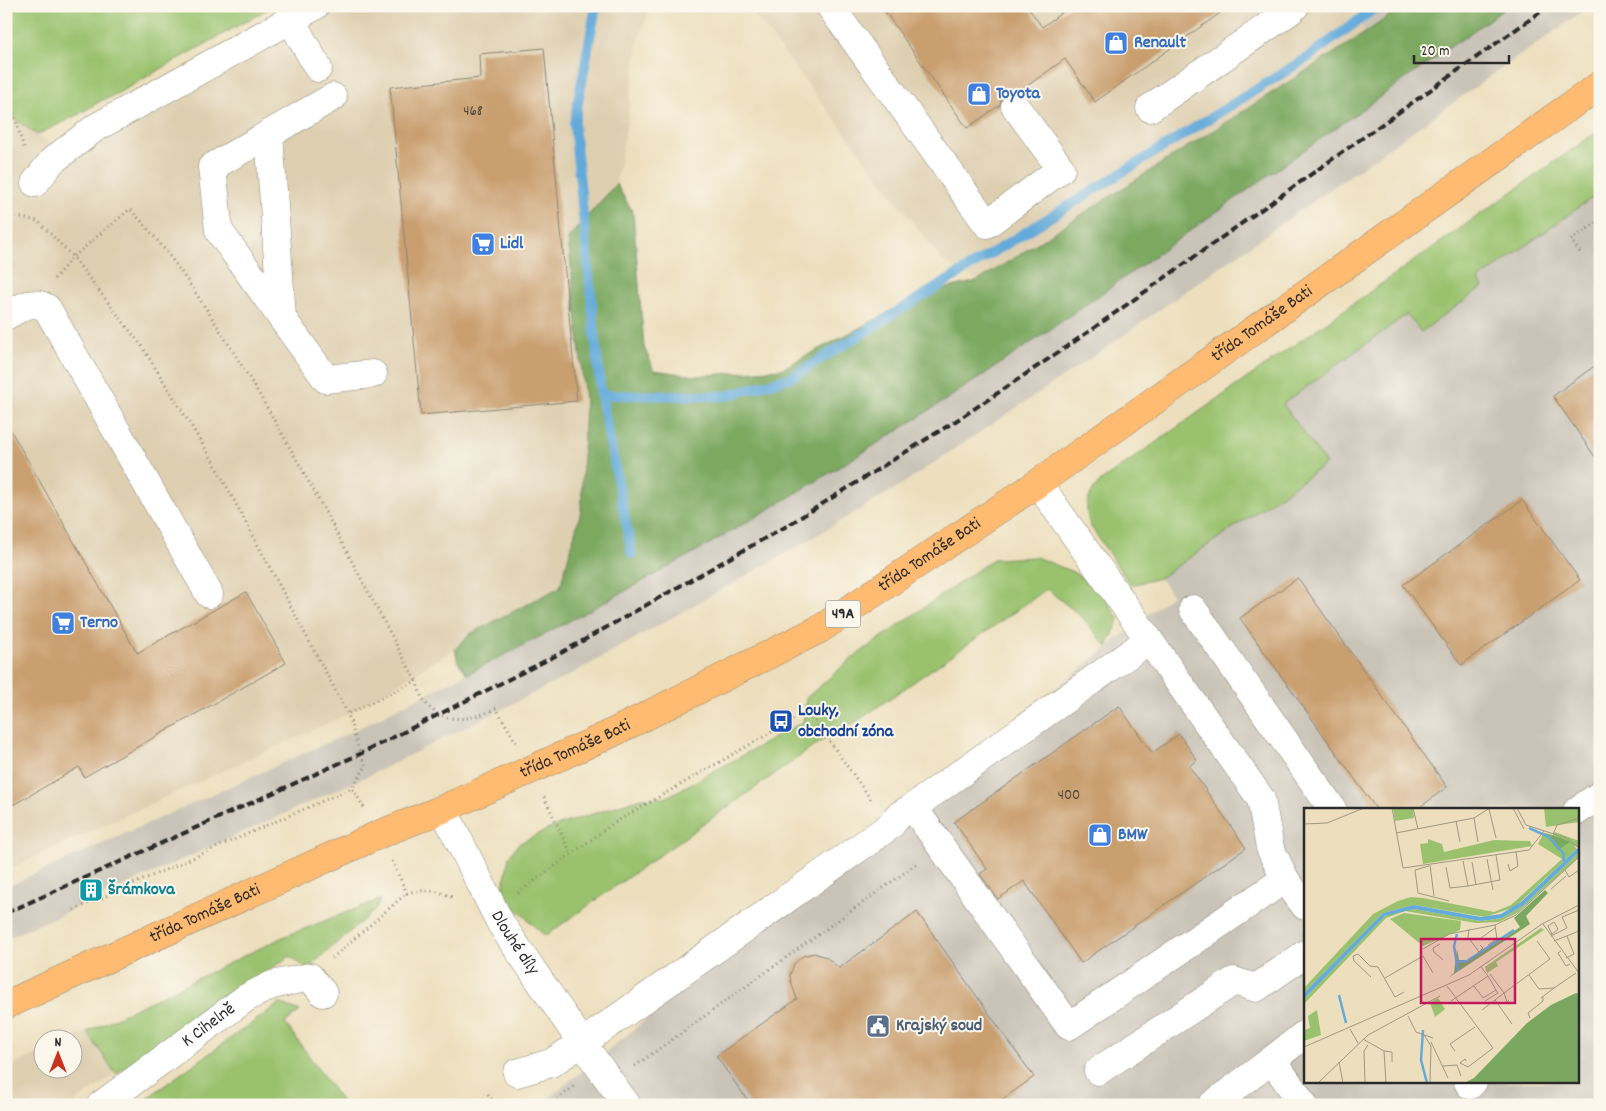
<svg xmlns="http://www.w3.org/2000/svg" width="1606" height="1111" font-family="Dekko,sans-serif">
  <rect width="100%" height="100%" fill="#fbf7ec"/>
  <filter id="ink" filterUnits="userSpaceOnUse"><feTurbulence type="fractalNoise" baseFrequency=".02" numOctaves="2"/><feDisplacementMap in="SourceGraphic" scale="10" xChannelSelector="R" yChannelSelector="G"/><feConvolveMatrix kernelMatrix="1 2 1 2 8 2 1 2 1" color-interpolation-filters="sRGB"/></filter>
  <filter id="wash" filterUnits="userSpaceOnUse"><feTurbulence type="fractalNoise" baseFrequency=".0096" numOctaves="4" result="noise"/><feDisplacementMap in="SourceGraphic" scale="20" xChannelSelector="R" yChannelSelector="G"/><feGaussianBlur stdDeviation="1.12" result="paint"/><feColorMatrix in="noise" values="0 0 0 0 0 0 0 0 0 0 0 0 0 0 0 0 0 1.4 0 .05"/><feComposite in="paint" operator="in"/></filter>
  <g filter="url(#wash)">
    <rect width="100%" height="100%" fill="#eddfbd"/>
    <g fill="#decfb1">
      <polygon points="345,6 651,6 638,42 627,123 616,184 568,238 585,400 581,511 560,588 470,634 455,649 348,714 6,870 6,113 37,135 75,156"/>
      <polygon points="748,6 1356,6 1365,33 978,281 942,260"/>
      <polygon points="87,1032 116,1074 71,1105 6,1105 6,1068 42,1052 42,1068 72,1068 72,1038"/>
    </g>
    <g fill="#c9c3b8" fill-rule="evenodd">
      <polygon points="1354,6 1403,6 1365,33"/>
      <polygon points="1508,6 1590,6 1094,356 896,488 797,547 572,674 370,775 6,939 6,887 349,733 550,632 773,507 949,397 1067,318"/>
      <path d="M 1600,192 L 1600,1105 L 540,1105 L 1172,595 L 1160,578 L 1326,464 L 1283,404 L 1407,314 L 1422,332 L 1482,287 L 1478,280 ZM 1305,810 L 1577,810 L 1577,1082 L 1305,1082 Z"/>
    </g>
    <g fill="#9ac26e" stroke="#62764c">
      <polygon points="6,6 273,6 111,97 102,100 79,114 37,135 6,113"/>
      <path d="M 1600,130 L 1600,192 L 1478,280 L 1483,287 L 1421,332 L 1407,314 L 1283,404 L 1326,464 L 1160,578 L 1130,585 L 1090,525 C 1083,505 1088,495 1101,481 Z"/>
      <polygon points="1036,557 1073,572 1102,592 1119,620 1107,647 1083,618 1047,589 859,720 820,742 545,936 502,895 509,857 518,844 553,827 641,798 665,798 803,722 806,698 855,656 993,559"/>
      <polygon points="381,899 376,909 307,969 290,956 116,1074 87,1032 283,937"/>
      <polygon points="280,1003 300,1011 285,1023 344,1105 155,1105 147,1098"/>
    </g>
    <path fill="#7ba861" stroke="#536a46" d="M 1403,6 L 1508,6 C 1405,80 1301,152 1198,225 C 1115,284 1033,343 947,399 C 793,499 632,591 467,674 L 458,662 L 455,649 L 470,634 L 560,587 L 581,511 L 585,400 L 568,238 L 616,184 L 633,212 L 644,347 L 654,370 L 696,376 L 781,369 L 926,293 L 978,281 L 1365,33 Z"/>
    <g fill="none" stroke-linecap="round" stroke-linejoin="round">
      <g stroke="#64aada" stroke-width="10">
        <polyline points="596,6 574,124 601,395 632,554"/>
        <polyline points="601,395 726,396 792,377 1307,58 1378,6"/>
      </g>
    </g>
    <g id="blocks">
      <g fill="#c99f70">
        <polygon points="881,6 1027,6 1042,27 1071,6 1230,6 1095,102 1065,59 1020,91 1013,91 1006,93 1001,99 1000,105 967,128"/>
        <polygon points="544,48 577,401 421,415 390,87 480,78 479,54"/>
        <polygon points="1600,362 1600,464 1553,396"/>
        <polygon points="6,422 137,653 246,592 286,663 84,777 79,767 6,809"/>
        <polygon points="1522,500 1580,580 1461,665 1403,585"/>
        <polygon points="1298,578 1447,787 1416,810 1377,810 1240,618"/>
        <polygon points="1119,706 1152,753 1179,734 1197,760 1189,766 1246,848 1081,963 1024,881 998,899 980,874 987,869 954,822"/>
        <polygon points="917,912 1034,1077 994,1105 751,1105 716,1056 797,999 791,982 790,975 794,964 803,956 814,953 826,957 839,968"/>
      </g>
    </g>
  </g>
  <g filter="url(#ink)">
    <use href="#blocks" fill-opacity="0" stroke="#8c8574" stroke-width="1"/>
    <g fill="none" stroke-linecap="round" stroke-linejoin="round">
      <g stroke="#8c8574" stroke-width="29">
        <g id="minor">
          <polyline points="830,6 987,224 1061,169 1015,106"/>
          <polyline points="291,20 318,68"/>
          <polyline points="333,97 212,167 219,231 326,379 373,374"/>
          <polyline points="1150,108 1290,11 1295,6"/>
          <polyline points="269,134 282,317"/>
          <polyline points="35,183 52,161 95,128 315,6"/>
          <path d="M 6,316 C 21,308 30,299 47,308 L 209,594"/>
          <polyline points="1193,609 1333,810"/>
          <polyline points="913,807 1069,1026 1285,879 1270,848 1261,799 1149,640"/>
          <path id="s1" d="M 443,809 L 501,924 L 582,1043 L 627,1105"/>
          <polyline points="1577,811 1600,795"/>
          <polyline points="1285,879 1305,906"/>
          <polyline points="1098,1071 1234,981 1256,988 1305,954"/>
          <polyline points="517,1073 551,1063 582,1043 890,826 898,816 913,807 1149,640 1038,483"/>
          <polyline points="1468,1082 1470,1085 1473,1082"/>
          <path id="s2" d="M 101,1105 L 246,998 L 272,985 L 310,977 L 323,993"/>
          <polyline points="1212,1105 1272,1060"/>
          <polyline points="1304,1105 1272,1060 1305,1034"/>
        </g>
      </g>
      <g stroke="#8c8574" stroke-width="29">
        <g id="major">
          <path id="s3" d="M 6,1005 L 380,834 L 443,809 L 606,736 L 820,629 L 1038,483 L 1600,85"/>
        </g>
      </g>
      <g stroke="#8c8574" stroke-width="3" stroke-dasharray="1 4" stroke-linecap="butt">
        <polyline points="6,89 24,148"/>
        <polyline points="6,219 17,217 38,221 73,257 141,345 213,461 348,714 360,754 366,766 352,788 365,809"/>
        <polyline points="1580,252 1571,240 1600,220"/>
        <path d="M 54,279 L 73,257 L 130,209 C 170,251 203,303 234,353 C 300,459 356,571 416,681 L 348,714"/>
        <path d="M 416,681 C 418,686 420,694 423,699 C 439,726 472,721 496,708 L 517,744"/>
        <polyline points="544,797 571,854"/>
        <path d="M 392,861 L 407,893 C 422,889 440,890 453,898"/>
        <polyline points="518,893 614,823 808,711 872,801"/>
        <polyline points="74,910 352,788"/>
        <polyline points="332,958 407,893"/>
        <polyline points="635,1066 918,863"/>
        <polyline points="488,1094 496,1105"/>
        <polyline points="549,1105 576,1085"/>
      </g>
      <use href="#minor" stroke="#fff" stroke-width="28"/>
      <use href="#major" stroke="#ffbb71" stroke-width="28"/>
      <polyline stroke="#2b2b2b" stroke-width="4" stroke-dasharray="8 4" stroke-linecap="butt" points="6,913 360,754 561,653 785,527 962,417 1081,337 1549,6"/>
    </g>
  </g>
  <defs>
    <g id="shop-square" transform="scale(1.25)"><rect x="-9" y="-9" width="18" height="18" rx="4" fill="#3f7fe0" stroke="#fbf7ec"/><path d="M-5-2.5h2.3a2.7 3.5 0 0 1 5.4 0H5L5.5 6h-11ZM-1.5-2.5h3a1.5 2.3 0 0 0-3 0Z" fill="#fff"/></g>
    <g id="supermarket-square" transform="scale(1.25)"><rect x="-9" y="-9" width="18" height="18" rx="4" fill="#3f7fe0" stroke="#fbf7ec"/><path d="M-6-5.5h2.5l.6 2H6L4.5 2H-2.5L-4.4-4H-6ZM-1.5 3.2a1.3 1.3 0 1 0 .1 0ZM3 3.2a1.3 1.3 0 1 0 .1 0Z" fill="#fff"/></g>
    <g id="bus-square" transform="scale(1.25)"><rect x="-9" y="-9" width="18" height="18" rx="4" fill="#1a4fb4" stroke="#fbf7ec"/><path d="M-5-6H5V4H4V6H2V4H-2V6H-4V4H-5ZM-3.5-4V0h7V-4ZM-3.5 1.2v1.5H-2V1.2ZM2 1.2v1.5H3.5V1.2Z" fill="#fff"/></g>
    <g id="building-square" transform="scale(1.25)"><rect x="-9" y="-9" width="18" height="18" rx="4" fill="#0f9aa8" stroke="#fbf7ec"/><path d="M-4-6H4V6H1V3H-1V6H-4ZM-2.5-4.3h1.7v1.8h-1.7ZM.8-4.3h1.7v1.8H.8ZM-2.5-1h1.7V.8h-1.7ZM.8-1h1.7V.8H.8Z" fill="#fff"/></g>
    <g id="civic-square" transform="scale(1.25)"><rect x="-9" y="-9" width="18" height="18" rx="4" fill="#5c6f8a" stroke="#fbf7ec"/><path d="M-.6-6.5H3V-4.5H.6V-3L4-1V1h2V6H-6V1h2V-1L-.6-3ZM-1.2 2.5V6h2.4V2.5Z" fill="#fff"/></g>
  </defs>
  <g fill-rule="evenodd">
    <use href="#shop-square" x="1116" y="43"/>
    <use href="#shop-square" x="979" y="94"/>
    <use href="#supermarket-square" x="483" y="244"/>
    <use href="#supermarket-square" x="63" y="623"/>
    <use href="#bus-square" x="781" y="721"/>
    <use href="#shop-square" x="1100" y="835"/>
    <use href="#building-square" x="91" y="890"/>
    <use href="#civic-square" x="878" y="1026"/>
  </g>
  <g text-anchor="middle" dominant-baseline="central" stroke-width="4" stroke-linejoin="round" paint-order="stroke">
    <g font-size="15" fill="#52483c">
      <text x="473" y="112">468</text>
      <text x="1069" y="796">400</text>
    </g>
    <rect fill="#fbf7ec" stroke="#696865" stroke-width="1" x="825.5" y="600.5" width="35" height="27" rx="4"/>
    <g font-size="16" font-weight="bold" fill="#2b2b2b">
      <text x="843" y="614">49A</text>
    </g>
    <g font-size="18" font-weight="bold" fill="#366cbe" stroke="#fbf7ec" text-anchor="start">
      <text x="1134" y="43">Renault</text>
      <text x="996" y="94">Toyota</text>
      <text x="500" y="244">Lidl</text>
      <text x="80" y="623">Terno</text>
      <text x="1118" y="835">BMW</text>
    </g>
    <g font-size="18" fill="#2b2b2b" stroke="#fbf7ec">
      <text stroke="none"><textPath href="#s3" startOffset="1434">třída Tomáše Bati</textPath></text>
      <text stroke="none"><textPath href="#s3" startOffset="1029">třída Tomáše Bati</textPath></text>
      <text stroke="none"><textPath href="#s3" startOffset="624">třída Tomáše Bati</textPath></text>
      <text stroke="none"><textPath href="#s3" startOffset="219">třída Tomáše Bati</textPath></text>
      <text stroke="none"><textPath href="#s1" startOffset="152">Dlouhé díly</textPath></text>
      <text stroke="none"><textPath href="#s2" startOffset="134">K Cihelně</textPath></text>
    </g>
    <g font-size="18" font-weight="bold" fill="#164399" stroke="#fbf7ec" text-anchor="start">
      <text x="798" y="711">Louky,<tspan x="798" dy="21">obchodní zóna</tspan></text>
    </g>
    <g font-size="18" font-weight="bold" fill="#0d838f" stroke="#fbf7ec" text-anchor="start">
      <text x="108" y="890">Šrámkova</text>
    </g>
    <g font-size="18" font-weight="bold" fill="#4e5e75" stroke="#fbf7ec" text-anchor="start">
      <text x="896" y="1026">Krajský soud</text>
    </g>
  </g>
  <g transform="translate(1304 808)">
    <rect width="275" height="275" fill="#eddfbd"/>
    <path d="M 89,0 L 109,0 L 110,10 L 91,13 ZM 240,0 L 275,0 L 275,14 L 242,19 ZM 251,24 L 275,33 L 275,39 L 270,38 L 273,41 L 211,99 L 181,109 L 110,97 L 79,105 L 0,185 L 0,180 L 69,106 L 94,93 L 107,89 L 119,90 L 190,104 L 207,97 L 258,51 L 234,36 L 240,25 L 249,27 ZM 124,31 L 138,36 L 140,44 L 190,32 L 226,33 L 228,38 L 119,56 L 116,36 L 124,35 ZM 275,44 L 275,49 L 213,105 L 195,114 L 172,115 L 101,103 L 82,110 L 0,196 L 0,191 L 81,108 L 94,103 L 110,101 L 177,113 L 198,110 L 220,97 ZM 100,105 L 157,113 L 156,122 L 119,138 L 86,111 ZM 237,120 L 240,122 L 192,154 L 194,158 L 183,165 L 181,159 ZM 134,190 L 141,201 L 131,209 L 126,195 ZM 13,202 L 17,227 L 0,233 L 0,222 L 6,220 L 4,208 Z" fill="#9ac26e"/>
    <path d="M 240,25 L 257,30 L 266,34 L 254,42 ZM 241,82 L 244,85 L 222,108 L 226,116 L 144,170 L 150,165 L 153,141 L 155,152 L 163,152 L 196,133 L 216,119 L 210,110 ZM 272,185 L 275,186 L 275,275 L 160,275 L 170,270 L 223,215 L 247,197 Z" fill="#7ba861"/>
    <path d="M 275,39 L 275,44 L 220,97 L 198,110 L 177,113 L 110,101 L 81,108 L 0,191 L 0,185 L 79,105 L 110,97 L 177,109 L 197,106 L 217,94 Z" fill="#64aada"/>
    <path fill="none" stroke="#64aada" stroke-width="2.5" d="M 225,20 L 245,29 L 259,45 L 260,53M 153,126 L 150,138 L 154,163M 152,154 L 163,153 L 210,122M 35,187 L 42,215M 119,222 L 117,252 L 123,275"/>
    <path fill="none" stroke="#9f9783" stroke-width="1" d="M 88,0 L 99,60 L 225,42 L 240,23M 109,0 L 114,21M 209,0 L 220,21M 213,0 L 222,17 L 262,30 L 275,40M 185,1 L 192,30M 170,10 L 174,34M 152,13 L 156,34M 0,16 L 23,15 L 60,0M 92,25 L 170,10 L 186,0M 249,26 L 253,17 L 275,10M 183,51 L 189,82M 168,54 L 172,77M 204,56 L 206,63 L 214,58 L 212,44M 126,57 L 130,88M 125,58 L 111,62 L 114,85 L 145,93M 142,59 L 146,80 L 164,78 L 159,53M 261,62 L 265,69 L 275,62M 164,78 L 196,72 L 192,47M 247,81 L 262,68M 239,116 L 275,165M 165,121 L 164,129 L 175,144 L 179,140 L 176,137M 247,127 L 254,121 L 250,114 L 244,118 L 248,126M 247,128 L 263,120 L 258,109 L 275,102M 177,130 L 191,120M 250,133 L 275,123M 136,136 L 129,140 L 130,144 L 139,152M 184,137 L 193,131 L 191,117M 119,141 L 145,126 L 191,117 L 212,107 L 275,49M 257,143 L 254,145 L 262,158 L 266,156M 262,150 L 270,146 L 263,128M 186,166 L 200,185 L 191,192 L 208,216M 225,167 L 235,181 L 250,180 L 237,190M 67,169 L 50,153 L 49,148 L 54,146 L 66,158 L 74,159 L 91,189 L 100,184M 81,170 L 119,148 L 129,165M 143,178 L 189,240 L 164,259 L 156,255 L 161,251 L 162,253M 170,178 L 179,190 L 192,182 L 184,168M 250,180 L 272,165M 205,192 L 203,194 L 200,185 L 246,151 L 233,133M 147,193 L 184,168 L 177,159M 181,193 L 194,185 L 192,182M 178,202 L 191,192M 104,208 L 112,224 L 129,230M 226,210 L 224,205 L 239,193 L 239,189M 46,221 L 54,235M 120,227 L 127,238 L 126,275M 59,231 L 80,243 L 82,275M 127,234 L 144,270M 0,239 L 165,167 L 238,116 L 275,97M 80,243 L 88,244 L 88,254M 151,243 L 146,236 L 171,219M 35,254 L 39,275M 139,258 L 153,257 L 157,268M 14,275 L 64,227 L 136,188M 61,275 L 60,243 L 64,237"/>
    <path fill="#c2185b" fill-opacity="0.15" stroke="#c2185b" stroke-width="2.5" d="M 117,131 L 211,131 L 211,195 L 117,195 Z"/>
    <rect width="275" height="275" fill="none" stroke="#2b2b2b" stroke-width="2.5"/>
  </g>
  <rect width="1606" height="1111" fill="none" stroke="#fbf7ec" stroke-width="25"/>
  <g transform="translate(58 1054)"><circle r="24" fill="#fbf7ec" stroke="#a8a59f"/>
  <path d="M0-4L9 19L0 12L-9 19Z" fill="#c8321e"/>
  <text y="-8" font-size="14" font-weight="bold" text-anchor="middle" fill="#2b2b2b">N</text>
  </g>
  <path d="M1414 55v8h95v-8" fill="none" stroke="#2b2b2b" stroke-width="2.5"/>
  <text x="1421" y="55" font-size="15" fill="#2b2b2b" stroke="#fbf7ec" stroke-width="4" paint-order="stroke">20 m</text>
</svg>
